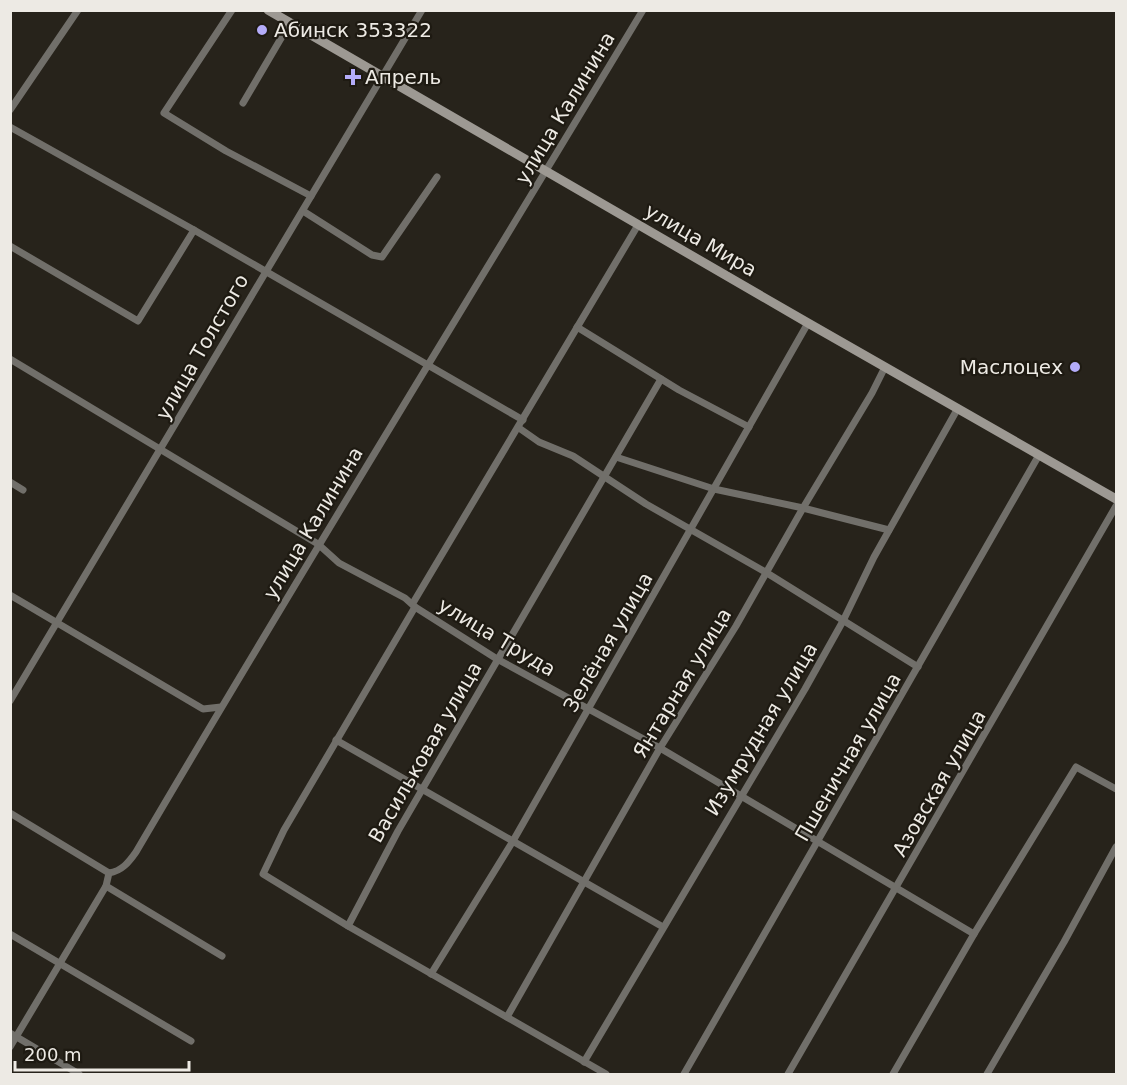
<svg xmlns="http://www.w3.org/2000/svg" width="1127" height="1085" font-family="'DejaVu Sans',sans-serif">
  <rect width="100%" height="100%" fill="#27231b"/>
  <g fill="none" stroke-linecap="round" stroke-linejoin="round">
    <g stroke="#716f6a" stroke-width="7">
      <polyline points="232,10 164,113 226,151 311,196"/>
      <polyline points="243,103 290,23"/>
      <polyline points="10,110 78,10"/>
      <polyline points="10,127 194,230 523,420"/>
      <polyline points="303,211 372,255 382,257 437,177"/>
      <polyline points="10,246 138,321 194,230"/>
      <polyline points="577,327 679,390 749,427"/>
      <polyline points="10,359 318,544 339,563 405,598 415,607 497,659 660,748 974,934"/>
      <polyline points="519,428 539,442 573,456 646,504 767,573 918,667"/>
      <polyline points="616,457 714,489 803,508 889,530"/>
      <polyline points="10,482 23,490"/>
      <polyline points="10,595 203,709 221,707"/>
      <polyline points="413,603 638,225"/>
      <polyline points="415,607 284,830 263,874 348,926 606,1074"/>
      <polyline points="10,701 422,10"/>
      <polyline points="336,740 663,927"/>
      <polyline points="10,813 109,873"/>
      <polyline points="106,886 222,956"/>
      <polyline points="348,926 398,831 661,379"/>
      <polyline points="10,934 191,1041"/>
      <polyline points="431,974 513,841 808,323"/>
      <polyline points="507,1017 660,748 736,626 803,508 872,393 885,367"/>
      <polyline points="10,1033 79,1074"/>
      <path d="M 10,1047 L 106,886 L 109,873 C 122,871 129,862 136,852 C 302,569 474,291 643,10"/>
      <polyline points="584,1062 805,689 843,621 874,557 958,408"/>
      <polyline points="684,1074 1039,455"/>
      <polyline points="788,1074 1116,506"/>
      <polyline points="893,1074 974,934 1076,767 1116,789"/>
      <polyline points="987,1074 1064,942 1116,847"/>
    </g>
    <polyline stroke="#9d9993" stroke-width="9" points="268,10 808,323 1116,499"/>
  </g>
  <g fill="#b4acf9" stroke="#1e1a12" stroke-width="2">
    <circle cx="262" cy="30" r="6"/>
    <path d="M350 68h6v6h6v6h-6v6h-6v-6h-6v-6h6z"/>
    <circle cx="1075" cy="367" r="6"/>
  </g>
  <g text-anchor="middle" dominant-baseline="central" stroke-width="4.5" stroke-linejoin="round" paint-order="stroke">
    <g font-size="20" fill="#edeae4" stroke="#1e1a12" text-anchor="start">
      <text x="274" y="30">Абинск 353322</text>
      <text x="365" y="77">Апрель</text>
      <text x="1063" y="367" text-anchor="end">Маслоцех</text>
    </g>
    <g font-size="20" fill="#edeae4" stroke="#1e1a12">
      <text transform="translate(565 108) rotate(-59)">улица Калинина</text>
      <text transform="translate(701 240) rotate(30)">улица Мира</text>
      <text transform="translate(202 347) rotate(-60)">улица Толстого</text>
      <text transform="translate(313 523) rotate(-59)">улица Калинина</text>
      <text transform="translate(497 637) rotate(31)">улица Труда</text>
      <text transform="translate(608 642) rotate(-60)">Зелёная улица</text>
      <text transform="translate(682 683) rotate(-59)">Янтарная улица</text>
      <text transform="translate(761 729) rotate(-59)">Изумрудная улица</text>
      <text transform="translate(425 752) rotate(-60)">Васильковая улица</text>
      <text transform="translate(848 757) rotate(-60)">Пшеничная улица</text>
      <text transform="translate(939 783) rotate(-60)">Азовская улица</text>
    </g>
  </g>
  <rect width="1127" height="1085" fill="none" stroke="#edeae4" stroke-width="24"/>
  <path d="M15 1061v9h174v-9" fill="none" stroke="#edeae4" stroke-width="3"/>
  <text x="24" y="1061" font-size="18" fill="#edeae4" stroke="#1e1a12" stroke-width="4.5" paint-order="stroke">200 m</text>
</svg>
